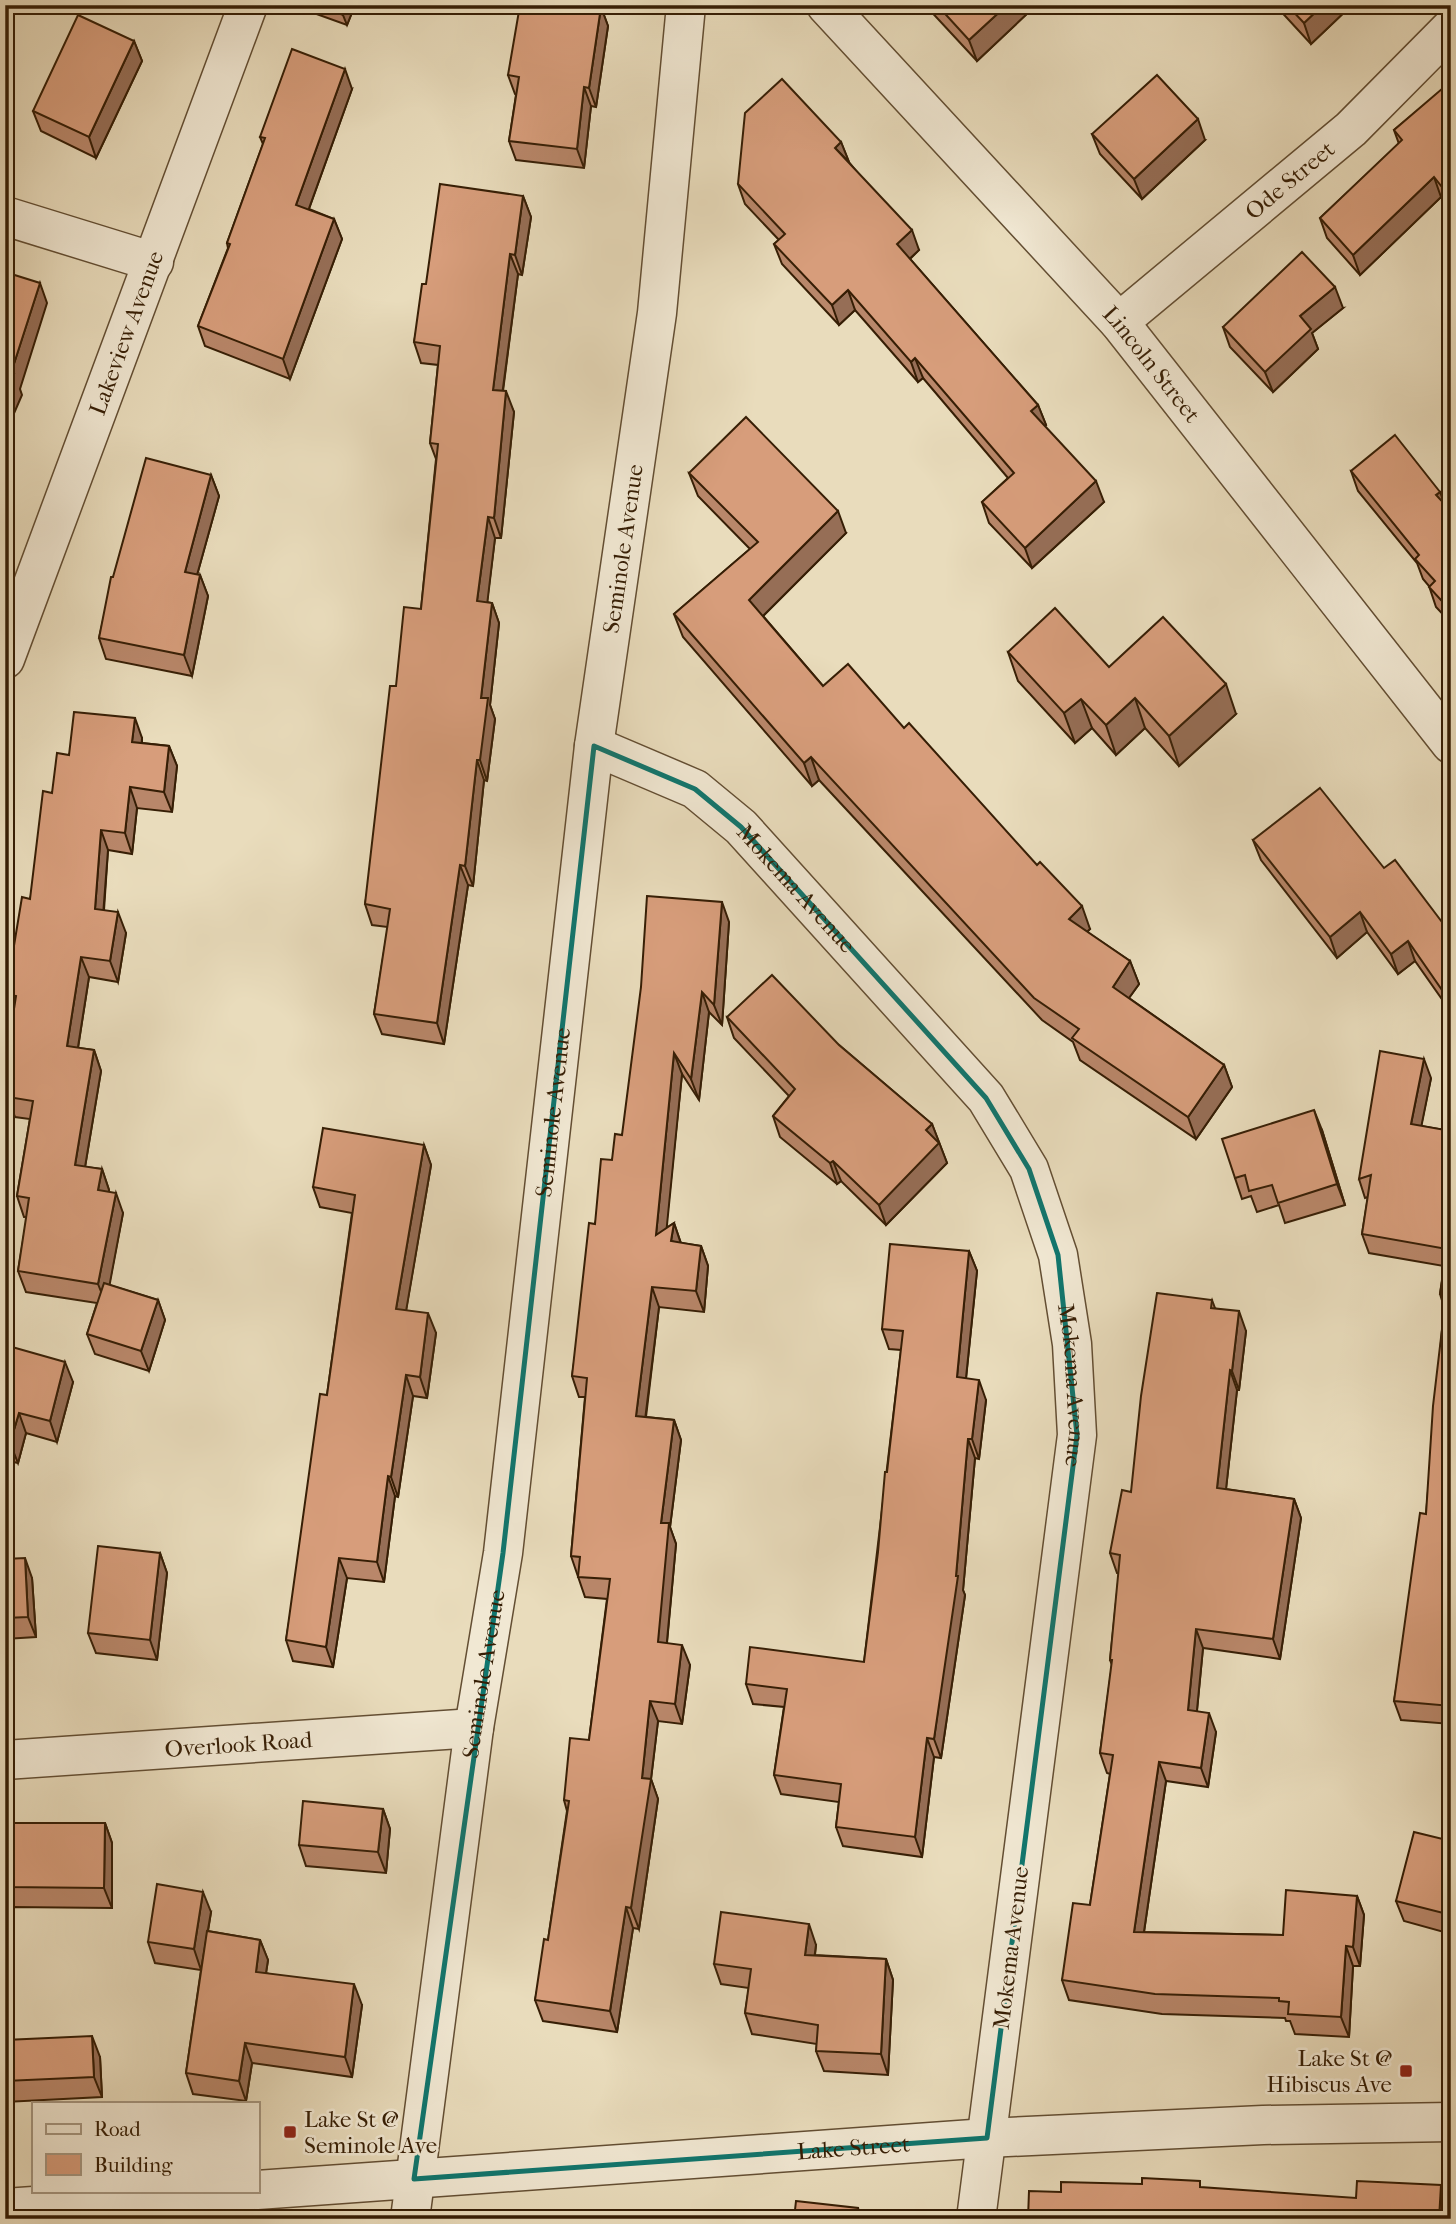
<svg xmlns="http://www.w3.org/2000/svg" width="1456" height="2224" font-family="'IM FELL French Canon',serif">
  <rect width="100%" height="100%" fill="#e9dcbc"/>
  <filter id="stains"><feTurbulence type="fractalNoise" baseFrequency=".00286" numOctaves="4"/><feColorMatrix values="0 0 0 0 .2 0 0 0 0 .09 0 0 0 0 .02 0 0 0 .5 -.17"/></filter>
  <radialGradient id="worn" r=".72"><stop offset=".6" stop-color="#630" stop-opacity="0"/><stop offset="1" stop-color="#630" stop-opacity=".3"/></radialGradient>
  <g fill="none" stroke-linecap="round" stroke-linejoin="round">
    <g stroke="#634e33" stroke-width="41">
      <g id="minor">
        <path id="s1" d="M 826,5 L 1119,322 L 1451,744"/>
        <polyline points="5,216 154,262"/>
        <path id="s2" d="M 1119,322 L 1351,129 L 1451,28"/>
        <path id="s3" d="M 5,659 L 248,5"/>
        <path id="s4" d="M 594,746 L 695,789 L 741,827 L 986,1098 L 1029,1169 L 1058,1255 L 1072,1344 L 1077,1435 L 976,2219"/>
        <path id="s5" d="M 5,1760 L 474,1728"/>
        <path id="s6" d="M 257,2190 L 987,2138 L 1263,2125 L 1451,2122"/>
        <polyline points="5,2208 248,2191"/>
        <path id="s7" d="M 410,2219 L 474,1728 L 503,1553 L 594,746 L 657,313 L 686,5"/>
      </g>
    </g>
    <use href="#minor" stroke="#f1e8d3" stroke-width="38"/>
  </g>
  <g fill="#b9876a" stroke="#361e05" stroke-width="2">
    <polygon points="306,5 355,5 347,25 308,11"/>
    <polygon points="925,5 1029,5 1031,10 977,61"/>
    <polygon points="1275,5 1352,5 1311,44"/>
    <polygon points="597,7 601,7 608,26 596,107 591,106 584,168 516,160 509,141 516,95 515,94 508,75"/>
    <polygon points="134,41 142,61 96,158 41,131 33,111"/>
    <polygon points="1451,83 1451,205 1449,206 1441,197 1360,275 1327,238 1320,218 1399,144 1394,130"/>
    <polygon points="352,89 309,209 334,219 342,239 290,379 205,346 198,326 228,248 227,243 263,144 260,137"/>
    <polygon points="1092,134 1205,140 1142,199 1100,154"/>
    <polygon points="841,142 849,162 919,250 910,259 1038,405 1046,425 1044,426 1104,502 1032,568 989,523 982,502 1008,478 923,378 918,382 855,310 839,325 782,264 774,244 779,240 745,204 738,184"/>
    <polygon points="523,196 531,217 522,275 518,274 503,391 514,412 501,538 495,538 487,602 492,603 499,623 490,705 495,719 487,781 484,780 473,886 468,885 444,1044 382,1034 374,1014 388,927 372,925 365,904 421,609 436,459 430,443 438,365 421,363 414,342 426,284"/>
    <polygon points="1343,308 1312,333 1318,349 1273,392 1230,347 1223,327"/>
    <polygon points="1351,471 1440,492 1445,505 1451,511 1451,623 1436,607 1429,586 1423,579 1417,563 1358,491"/>
    <polygon points="689,473 846,533 763,616 823,686 904,728 1090,929 1087,932 1130,961 1139,984 1129,998 1224,1065 1232,1087 1196,1139 1080,1060 1073,1042 1042,1020 819,780 812,786 683,637 674,614 750,549 698,496"/>
    <polygon points="211,475 219,496 197,575 200,575 208,596 192,676 106,659 99,638 113,577"/>
    <polygon points="1008,652 1236,714 1179,766 1145,728 1116,755 1092,728 1075,743 1018,681"/>
    <polygon points="142,738 142,743 169,746 177,766 172,812 137,808 132,854 108,850 104,910 126,933 118,982 89,977 78,1048 94,1050 101,1071 85,1167 102,1169 109,1190 109,1192 123,1213 109,1285 158,1300 165,1320 149,1371 95,1354 87,1334 97,1303 26,1292 18,1271 27,1217 24,1217 17,1196 30,1119 15,1117 8,1097 9,1093 5,1084 5,1067 13,1013 6,994 30,899 69,755"/>
    <polygon points="1253,840 1384,868 1451,934 1451,1012 1415,961 1398,974 1367,932 1337,958 1261,860"/>
    <polygon points="729,922 722,1025 709,1012 699,1100 682,1074 666,1228 674,1223 681,1243 701,1246 708,1266 704,1312 659,1307 646,1417 674,1420 681,1440 670,1527 676,1544 667,1643 690,1665 682,1724 658,1721 651,1779 658,1799 639,1929 633,1928 617,2032 543,2021 535,2000 548,1940 567,1811 564,1800 589,1740 607,1599 585,1597 571,1556 585,1397 579,1397 572,1376 595,1224 612,1160 622,1135"/>
    <polygon points="727,1017 839,1045 932,1124 947,1163 886,1225 841,1181 837,1184 780,1137 773,1116 789,1096 734,1038"/>
    <polygon points="1431,1078 1421,1126 1451,1131 1451,1724 1401,1720 1394,1701 1426,1514 1444,1307 1440,1294 1444,1266 1369,1253 1362,1234 1368,1197 1365,1198 1359,1179"/>
    <polygon points="1322,1130 1345,1205 1285,1223 1279,1205 1257,1212 1251,1196 1242,1199 1235,1178"/>
    <polygon points="424,1145 431,1165 406,1310 436,1333 427,1398 413,1396 398,1497 395,1496 384,1582 347,1578 333,1667 293,1661 286,1640 327,1395 352,1213 320,1207 313,1187"/>
    <polygon points="969,1251 977,1271 966,1379 986,1400 979,1459 975,1458 963,1590 965,1595 941,1758 934,1757 922,1857 843,1846 836,1827 839,1802 781,1794 774,1775 784,1707 753,1704 746,1684 864,1662 901,1350 889,1349 882,1329"/>
    <polygon points="1212,1300 1215,1308 1246,1331 1239,1390 1237,1390 1226,1489 1294,1499 1301,1518 1280,1659 1203,1648 1197,1711 1216,1732 1208,1787 1166,1781 1144,1932 1283,1935 1357,1896 1364,1915 1360,1966 1353,1966 1349,2037 1295,2034 1290,2021 1286,2021 1285,2018 1162,2014 1069,2000 1062,1980 1090,1905 1110,1774 1107,1773 1100,1753 1112,1665 1110,1660 1119,1573 1117,1573 1110,1553 1131,1492"/>
    <polygon points="5,1345 73,1382 57,1442 26,1433 18,1463 5,1460"/>
    <polygon points="160,1553 167,1573 157,1660 96,1653 88,1633"/>
    <polygon points="5,1559 32,1578 36,1637 5,1639"/>
    <polygon points="383,1809 390,1829 386,1873 306,1866 299,1845"/>
    <polygon points="5,1823 105,1823 112,1843 112,1908 10,1907 12,1926 5,1927"/>
    <polygon points="1451,1841 1451,1934 1404,1921 1396,1901"/>
    <polygon points="211,1912 208,1931 260,1940 268,1960 266,1973 362,2005 352,2077 252,2063 246,2101 193,2094 186,2073 201,1970 155,1963 148,1942"/>
    <polygon points="816,1945 815,1955 886,1959 893,1980 888,2075 824,2071 816,2051 817,2044 752,2034 745,2013 749,1988 721,1984 714,1964"/>
    <polygon points="5,2040 100,2057 102,2097 5,2102"/>
  </g>
  <g fill="#966e56" stroke="#361e05" stroke-width="2">
    <polygon points="347,5 355,5 347,25 343,15"/>
    <polygon points="1007,5 1029,5 1031,10 977,61 969,40"/>
    <polygon points="1323,5 1352,5 1311,44 1304,23"/>
    <polygon points="601,7 608,26 596,107 589,88"/>
    <polygon points="134,41 142,61 96,158 89,137"/>
    <polygon points="345,69 352,89 303,225 296,205"/>
    <polygon points="584,87 591,106 584,168 577,149"/>
    <polygon points="1198,119 1205,140 1142,199 1134,179"/>
    <polygon points="841,142 849,162 835,148"/>
    <polygon points="1434,177 1441,197 1360,275 1353,255"/>
    <polygon points="1451,179 1451,205 1449,206 1442,187"/>
    <polygon points="523,196 531,217 522,275 515,255"/>
    <polygon points="334,219 342,239 290,379 283,359"/>
    <polygon points="912,230 919,250 904,264 897,244"/>
    <polygon points="510,254 518,274 500,411 493,390"/>
    <polygon points="40,283 47,303 20,389 22,395 5,434 5,396 11,373"/>
    <polygon points="1335,287 1343,308 1312,333 1318,349 1273,392 1265,372 1300,316"/>
    <polygon points="848,290 855,310 839,325 832,305"/>
    <polygon points="915,358 923,378 918,382 911,362"/>
    <polygon points="506,391 514,412 501,538 494,518"/>
    <polygon points="1038,405 1046,425 1038,432 1031,411"/>
    <polygon points="211,475 219,496 192,593 185,572"/>
    <polygon points="1096,481 1104,502 1032,568 1025,548"/>
    <polygon points="1440,492 1448,512 1436,495"/>
    <polygon points="838,511 846,533 757,622 749,600"/>
    <polygon points="488,517 495,538 485,622 477,601"/>
    <polygon points="200,575 208,596 192,676 184,655"/>
    <polygon points="492,603 499,623 490,705 495,719 487,781 480,760 481,698"/>
    <polygon points="1226,684 1236,714 1179,766 1169,736"/>
    <polygon points="1135,698 1145,728 1116,755 1106,725"/>
    <polygon points="1081,699 1092,728 1075,743 1064,713"/>
    <polygon points="135,718 142,738 140,762 132,742"/>
    <polygon points="169,746 177,766 172,812 164,792"/>
    <polygon points="811,757 819,780 812,786 804,763"/>
    <polygon points="477,760 484,780 473,886 465,866"/>
    <polygon points="130,787 137,808 132,854 125,833"/>
    <polygon points="101,830 108,850 102,929 95,909"/>
    <polygon points="460,865 468,885 444,1044 437,1023"/>
    <polygon points="722,902 729,922 722,1025 714,1005"/>
    <polygon points="1082,906 1090,929 1077,941 1069,919"/>
    <polygon points="118,912 126,933 118,982 110,961"/>
    <polygon points="1360,912 1367,932 1337,958 1330,937"/>
    <polygon points="1408,941 1415,961 1398,974 1391,954"/>
    <polygon points="81,957 89,977 75,1066 67,1046"/>
    <polygon points="1130,961 1139,984 1121,1009 1113,987"/>
    <polygon points="702,992 709,1012 699,1100 691,1079"/>
    <polygon points="94,1050 101,1071 82,1185 75,1165"/>
    <polygon points="674,1053 682,1074 664,1255 656,1235"/>
    <polygon points="1424,1059 1431,1078 1418,1143 1411,1124"/>
    <polygon points="1224,1065 1232,1087 1196,1139 1188,1117"/>
    <polygon points="1314,1110 1322,1130 1345,1205 1337,1184"/>
    <polygon points="932,1124 947,1163 886,1225 879,1205 926,1130"/>
    <polygon points="424,1145 431,1165 403,1329 396,1309"/>
    <polygon points="833,1161 841,1181 837,1184 830,1163"/>
    <polygon points="102,1169 109,1190 106,1210 98,1190"/>
    <polygon points="116,1193 123,1213 106,1304 98,1284"/>
    <polygon points="674,1223 681,1244 671,1241"/>
    <polygon points="701,1246 708,1266 704,1312 696,1291"/>
    <polygon points="969,1251 977,1271 964,1397 957,1377"/>
    <polygon points="652,1287 659,1307 643,1436 636,1416"/>
    <polygon points="158,1300 165,1320 149,1371 141,1351"/>
    <polygon points="1239,1311 1246,1331 1239,1390 1232,1371"/>
    <polygon points="428,1313 436,1333 427,1398 420,1377"/>
    <polygon points="65,1362 73,1382 57,1442 50,1421"/>
    <polygon points="1230,1370 1237,1390 1224,1507 1217,1488"/>
    <polygon points="406,1375 413,1396 398,1497 391,1477"/>
    <polygon points="979,1380 986,1400 979,1459 972,1439"/>
    <polygon points="19,1413 26,1433 18,1463 10,1443"/>
    <polygon points="674,1420 681,1440 670,1527 676,1544 665,1662 658,1642 661,1523"/>
    <polygon points="968,1439 975,1458 963,1590 965,1595 941,1758 934,1739 956,1576"/>
    <polygon points="388,1476 395,1496 384,1582 377,1562"/>
    <polygon points="1294,1499 1301,1518 1280,1659 1273,1639"/>
    <polygon points="160,1553 167,1573 157,1660 150,1640"/>
    <polygon points="25,1558 32,1578 36,1637 28,1617"/>
    <polygon points="339,1558 347,1578 333,1667 326,1647"/>
    <polygon points="1196,1629 1203,1648 1195,1730 1188,1710"/>
    <polygon points="682,1645 690,1665 682,1724 675,1704"/>
    <polygon points="650,1701 658,1721 651,1779 658,1799 639,1929 631,1908 642,1778"/>
    <polygon points="1209,1713 1216,1732 1208,1787 1201,1768"/>
    <polygon points="927,1738 934,1757 922,1857 915,1837"/>
    <polygon points="1159,1762 1166,1781 1141,1952 1134,1932"/>
    <polygon points="383,1809 390,1829 386,1873 378,1852"/>
    <polygon points="105,1823 112,1843 112,1908 104,1888"/>
    <polygon points="203,1892 211,1912 201,1970 194,1949"/>
    <polygon points="5,1894 10,1907 12,1926 5,1908"/>
    <polygon points="1357,1896 1364,1915 1360,1966 1353,1947"/>
    <polygon points="626,1907 633,1928 617,2032 610,2011"/>
    <polygon points="809,1924 816,1945 812,1975 805,1955"/>
    <polygon points="260,1940 268,1960 263,1992 256,1972"/>
    <polygon points="1346,1946 1353,1966 1349,2037 1341,2017"/>
    <polygon points="886,1959 893,1980 888,2075 881,2054"/>
    <polygon points="354,1984 362,2005 352,2077 345,2057"/>
    <polygon points="92,2036 100,2057 102,2097 94,2077"/>
    <polygon points="245,2043 252,2063 246,2101 239,2081"/>
    <polygon points="1441,2185 1448,2206 1447,2219 1439,2219"/>
    <polygon points="858,2208 862,2219 857,2219"/>
  </g>
  <g fill="#d79d7b" stroke="#361e05" stroke-width="2">
    <polygon points="317,5 347,5 343,15"/>
    <polygon points="520,5 588,5 601,7 589,88 584,87 577,149 509,141 519,77 508,75"/>
    <polygon points="937,5 1007,5 969,40"/>
    <polygon points="1287,5 1323,5 1304,23"/>
    <polygon points="78,15 134,41 89,137 33,111"/>
    <polygon points="292,49 345,69 296,205 334,219 283,359 198,326 230,244 227,243 265,138 260,137"/>
    <polygon points="1157,75 1198,119 1134,179 1092,134"/>
    <polygon points="782,79 841,142 835,148 912,230 897,244 1038,405 1031,411 1096,481 1025,548 982,502 1014,473 915,358 911,362 848,290 832,305 774,244 785,234 738,184 745,113"/>
    <polygon points="1450,82 1451,83 1451,179 1442,187 1434,177 1353,255 1320,218 1402,140 1394,130"/>
    <polygon points="440,184 523,196 515,255 510,254 493,390 506,391 494,518 488,517 477,601 492,603 481,698 488,698 480,760 477,760 465,866 460,865 437,1023 374,1014 390,909 365,904 390,686 396,686 404,607 421,609 438,444 430,443 440,346 414,342 422,284 426,284"/>
    <polygon points="1302,252 1335,287 1300,316 1311,329 1265,372 1223,327"/>
    <polygon points="5,272 40,283 11,373 14,374 5,396"/>
    <polygon points="746,417 838,511 749,600 823,686 848,664 904,728 909,723 1037,865 1040,862 1082,906 1069,919 1130,961 1113,987 1224,1065 1188,1117 1072,1038 1079,1029 1034,998 811,757 804,763 674,614 758,542 689,473"/>
    <polygon points="1395,435 1440,492 1436,495 1451,511 1451,611 1429,587 1435,581 1415,559 1419,555 1351,471"/>
    <polygon points="146,458 211,475 185,572 200,575 184,655 99,638 111,577 113,577"/>
    <polygon points="1055,608 1109,667 1163,617 1226,684 1169,736 1135,698 1106,725 1081,699 1064,713 1008,652"/>
    <polygon points="74,712 135,718 132,742 169,746 164,792 130,787 125,833 101,830 95,909 118,912 110,961 81,957 67,1046 94,1050 75,1165 102,1169 98,1190 116,1193 98,1284 18,1271 29,1198 17,1196 33,1101 8,1097 11,1080 5,1079 5,1067 16,996 6,994 22,897 30,899 43,791 52,793 57,753 69,755"/>
    <polygon points="1320,788 1384,868 1395,860 1451,934 1451,1003 1408,941 1391,954 1360,912 1330,937 1253,840"/>
    <polygon points="647,896 722,902 714,1005 702,992 691,1079 674,1053 656,1235 674,1223 671,1241 701,1246 696,1291 652,1287 636,1416 674,1420 661,1523 669,1523 658,1642 682,1645 675,1704 650,1701 642,1778 651,1779 631,1908 626,1907 610,2011 535,2000 544,1939 548,1940 569,1801 564,1800 570,1738 589,1740 610,1579 578,1577 580,1557 571,1556 587,1378 572,1376 589,1223 595,1224 601,1159 612,1160 615,1134 622,1135 641,987"/>
    <polygon points="772,975 839,1045 932,1124 926,1130 939,1143 879,1205 833,1161 830,1163 773,1116 795,1089 727,1017"/>
    <polygon points="1380,1051 1424,1059 1411,1124 1451,1131 1451,1706 1394,1701 1420,1513 1426,1514 1433,1406 1446,1295 1440,1294 1447,1249 1362,1234 1371,1175 1359,1179"/>
    <polygon points="1314,1110 1337,1184 1278,1203 1272,1185 1249,1191 1245,1175 1235,1178 1222,1139"/>
    <polygon points="323,1128 424,1145 396,1309 428,1313 420,1377 406,1375 391,1477 388,1476 377,1562 339,1558 326,1647 286,1640 320,1394 327,1395 355,1195 313,1187"/>
    <polygon points="890,1244 969,1251 957,1377 979,1380 972,1439 968,1439 956,1576 958,1576 934,1739 927,1738 915,1837 836,1827 841,1784 774,1775 787,1689 746,1684 750,1647 864,1662 878,1552 885,1472 887,1472 903,1331 882,1329"/>
    <polygon points="104,1283 158,1300 141,1351 87,1334"/>
    <polygon points="1157,1293 1212,1300 1211,1308 1239,1311 1232,1371 1230,1370 1217,1488 1294,1499 1273,1639 1196,1629 1188,1710 1209,1713 1201,1768 1159,1762 1134,1932 1283,1935 1286,1890 1357,1896 1353,1947 1346,1946 1341,2017 1288,2014 1289,2002 1279,2001 1279,1998 1155,1994 1062,1980 1073,1903 1090,1905 1113,1755 1100,1753 1112,1660 1110,1660 1120,1555 1110,1553 1122,1490 1131,1492 1141,1396"/>
    <polygon points="5,1345 65,1362 50,1421 19,1413 10,1443 5,1442"/>
    <polygon points="98,1546 160,1553 150,1640 88,1633"/>
    <polygon points="25,1558 28,1617 5,1618 5,1559"/>
    <polygon points="303,1801 383,1809 378,1852 299,1845"/>
    <polygon points="5,1823 105,1823 104,1888 5,1887"/>
    <polygon points="1414,1832 1451,1841 1451,1915 1396,1901"/>
    <polygon points="157,1884 203,1892 194,1949 148,1942"/>
    <polygon points="721,1912 809,1924 805,1955 886,1959 881,2054 816,2051 818,2025 745,2013 751,1969 714,1964"/>
    <polygon points="207,1931 260,1940 256,1972 354,1984 345,2057 245,2043 239,2081 186,2073"/>
    <polygon points="92,2036 94,2077 5,2081 5,2040"/>
    <polygon points="1142,2178 1200,2181 1200,2187 1356,2198 1357,2181 1441,2185 1439,2219 1028,2219 1029,2191 1061,2192 1061,2182 1142,2184"/>
    <polygon points="796,2201 858,2208 857,2219 794,2219"/>
    <polygon points="677,2216 701,2219 677,2219"/>
  </g>
  <path fill="none" stroke="#0f766e" stroke-width="5" stroke-linejoin="round" d="M 594,746 L 695,789 L 741,827 L 986,1098 L 1029,1169 L 1058,1255 L 1077,1435 L 987,2138 L 414,2179 L 503,1553 Z"/>
  <g fill="#8f2418" stroke="#f1e8d3" stroke-width="2.5">
    <rect x="1399" y="2064" width="14" height="14" rx="3.5"/>
    <rect x="283" y="2125" width="14" height="14" rx="3.5"/>
  </g>
  <g text-anchor="middle" dominant-baseline="central" stroke-width="5" stroke-linejoin="round" paint-order="stroke">
    <g font-size="23" fill="#361e05" stroke="#f1e8d3">
      <text stroke="none"><textPath href="#s2" startOffset="222">Ode Street</textPath></text>
      <text stroke="none"><textPath href="#s3" startOffset="348">Lakeview Avenue</textPath></text>
      <text stroke="none"><textPath href="#s1" startOffset="485">Lincoln Street</textPath></text>
      <text stroke="none"><textPath href="#s7" startOffset="1684">Seminole Avenue</textPath></text>
      <text stroke="none"><textPath href="#s4" startOffset="252">Mokema Avenue</textPath></text>
      <text stroke="none"><textPath href="#s7" startOffset="1116">Seminole Avenue</textPath></text>
      <text stroke="none"><textPath href="#s4" startOffset="840">Mokema Avenue</textPath></text>
      <text stroke="none"><textPath href="#s7" startOffset="550">Seminole Avenue</textPath></text>
      <text stroke="none"><textPath href="#s5" startOffset="234">Overlook Road</textPath></text>
      <text transform="translate(1011 1948) rotate(-83)">Mokema Avenue</text>
      <text stroke="none"><textPath href="#s6" startOffset="598">Lake Street</textPath></text>
    </g>
    <g font-size="23" fill="#361e05" stroke="#f1e8d3" text-anchor="end">
      <text x="1392" y="2058">Lake St @<tspan x="1392" dy="26">Hibiscus Ave</tspan></text>
      <text x="304" y="2119" text-anchor="start">Lake St @<tspan x="304" dy="26">Seminole Ave</tspan></text>
    </g>
  </g>
  <rect width="1456" height="2224" fill="none" stroke="#e9dcbc" stroke-width="28"/>
  <rect x="7" y="7" width="1442" height="2210" fill="none" stroke="#361e05" stroke-width="3.5"/>
  <rect x="14" y="14" width="1428" height="2196" fill="none" stroke="#361e05" stroke-width="2"/>
  <rect x="32" y="2102" width="228" height="91" fill="#f1e8d3" stroke="#a69781" stroke-width="2"/>
  <rect x="46" y="2124" width="35" height="10" fill="#f1e8d3" stroke="#a69781" stroke-width="2"/>
  <text x="94" y="2136" font-size="21" fill="#361e05">Road</text>
  <rect x="46" y="2154" width="35" height="21" fill="#d79d7b" stroke="#a69781" stroke-width="2"/>
  <text x="94" y="2172" font-size="21" fill="#361e05">Building</text>
  <rect width="100%" height="100%" filter="url(#stains)"/>
  <rect width="100%" height="100%" fill="url(#worn)"/>
</svg>
